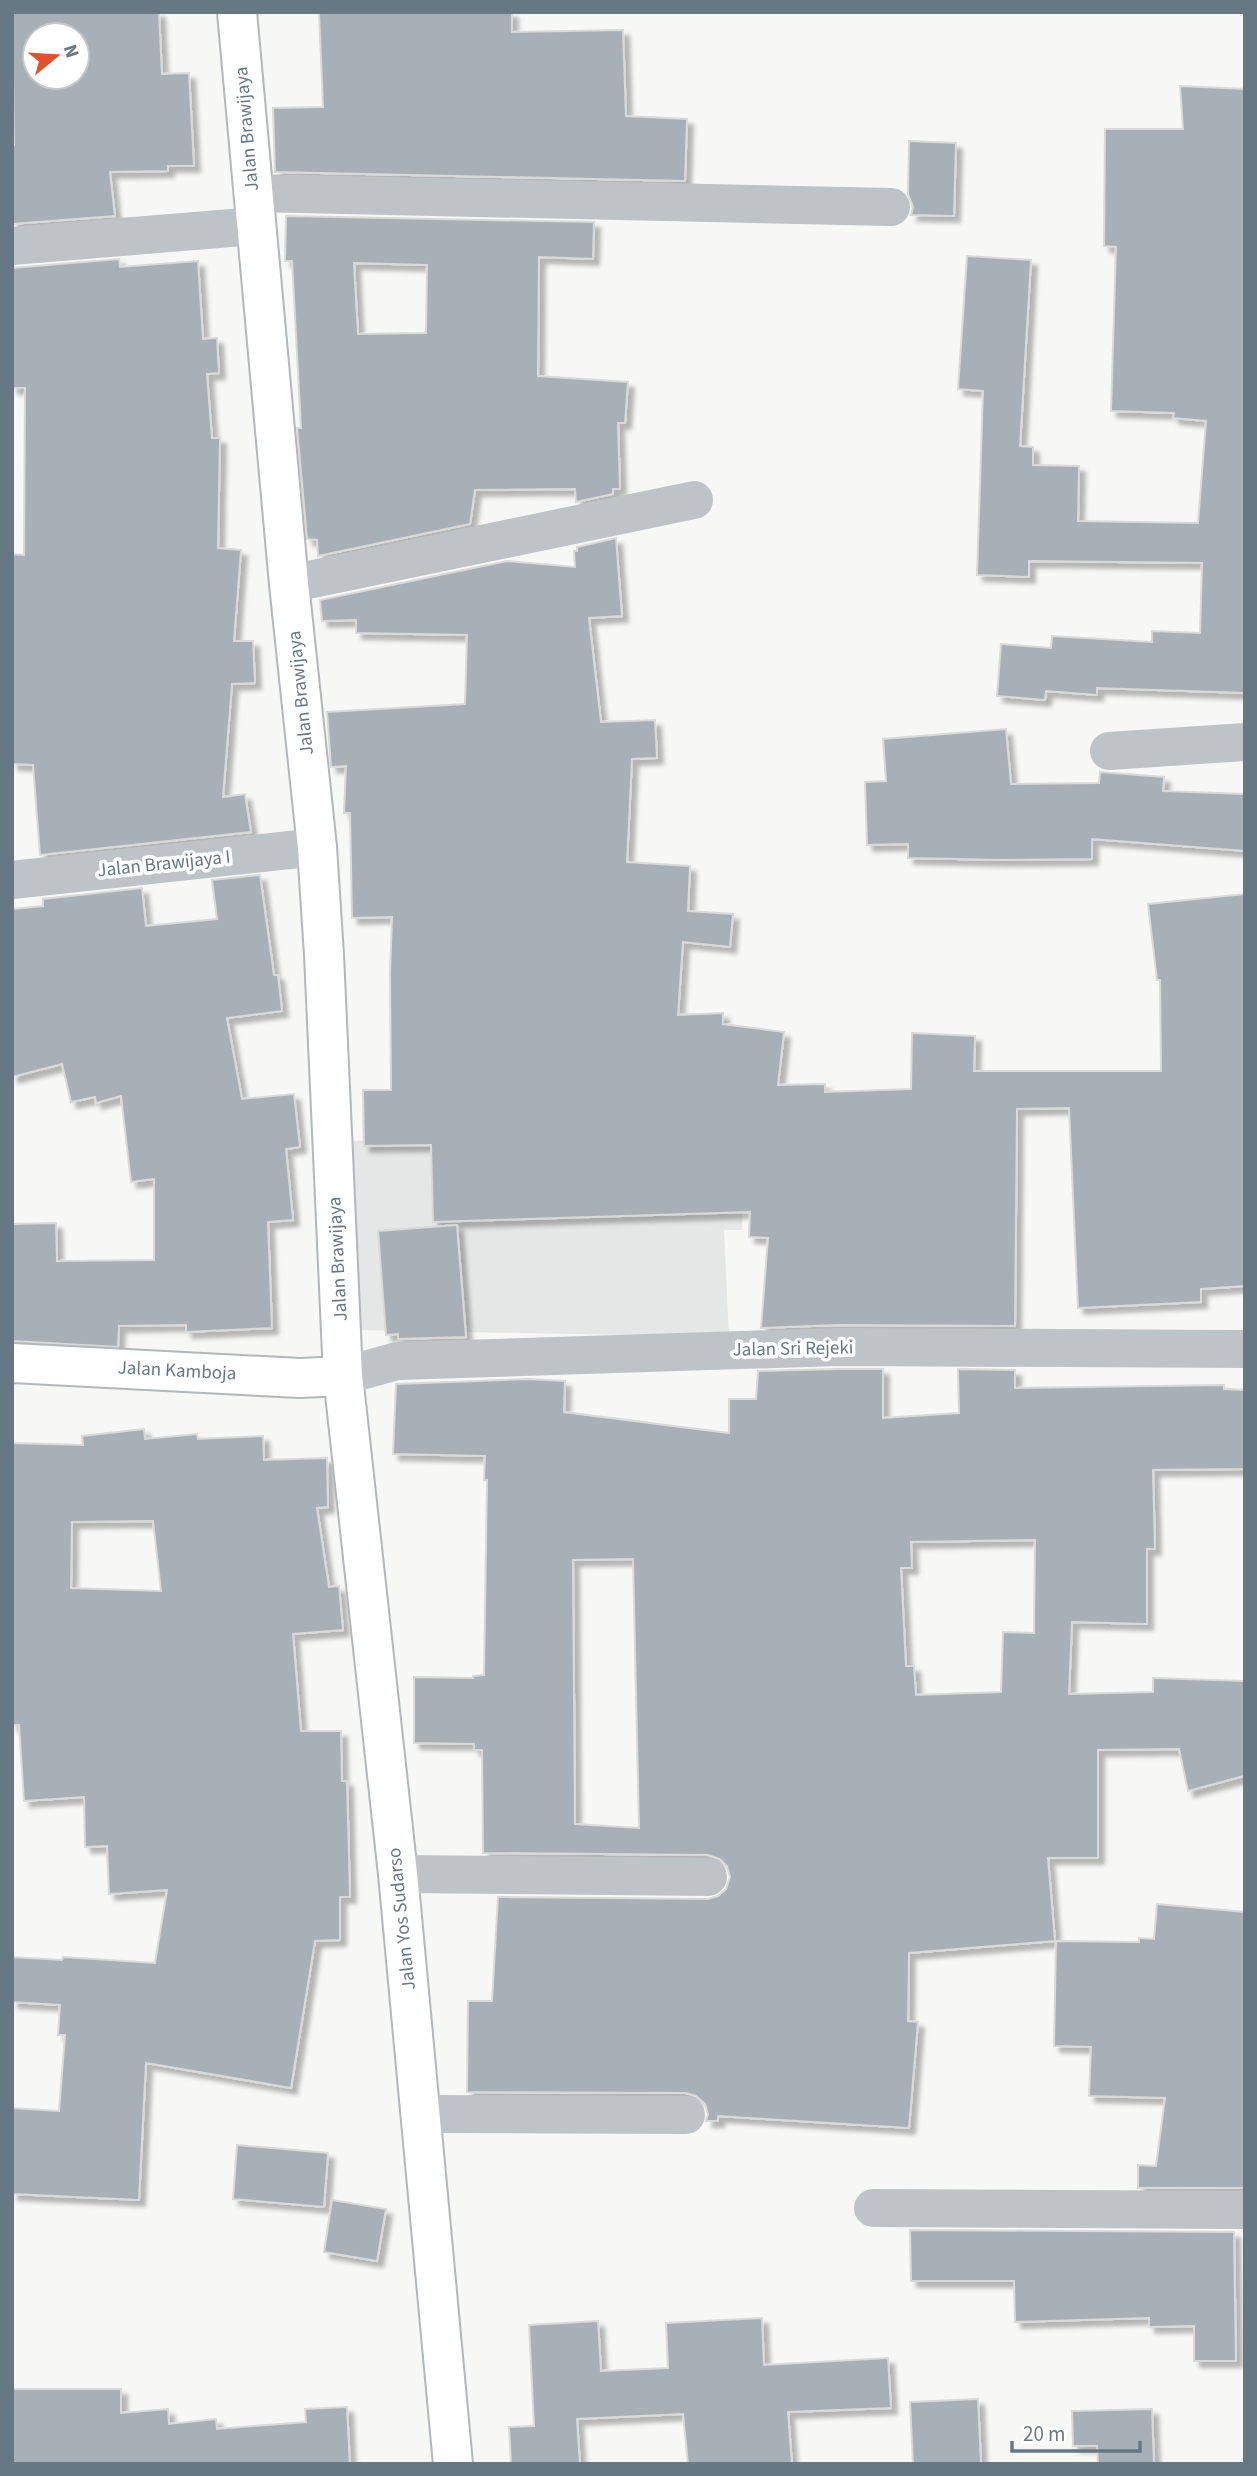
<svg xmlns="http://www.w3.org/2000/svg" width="1257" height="2476" font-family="'Source Sans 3',sans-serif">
  <defs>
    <filter id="shadow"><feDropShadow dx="6" dy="6" stdDeviation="2" flood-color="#0004"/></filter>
  </defs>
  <rect width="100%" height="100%" fill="#f7f7f5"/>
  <polygon fill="#e5e6e6" points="744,1129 742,1230 724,1230 729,1337 357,1330 351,1141"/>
  <g fill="#a7b0b6" stroke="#d9d9d7" stroke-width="2" fill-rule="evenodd" filter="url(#shadow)">
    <path d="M 12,12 L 159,12 L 162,74 L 189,73 L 194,166 L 168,166 L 168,171 L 110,172 L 115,216 L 12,224 L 12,145 L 14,145 ZM 35,35 L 77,35 L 77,77 L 35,77 Z"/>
    <polygon points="319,12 512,12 512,32 623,30 626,116 687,119 685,181 275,172 273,108 323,107"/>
    <polygon points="1180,86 1245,89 1245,693 1097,688 1097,695 1046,691 1045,700 997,696 1001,644 1051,648 1052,636 1152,642 1152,631 1200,633 1202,563 1029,561 1029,577 977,575 983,391 958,389 967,256 1031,260 1020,446 1033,447 1033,465 1079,466 1078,521 1198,523 1206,421 1173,418 1174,413 1111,411 1116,247 1104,246 1105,129 1183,129"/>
    <polygon points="909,141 956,143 954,216 911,215 913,207 908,194"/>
    <path d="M 286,216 L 594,222 L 593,259 L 539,257 L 538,376 L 628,382 L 625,423 L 618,423 L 620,489 L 613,489 L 613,494 L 576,502 L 575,489 L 475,490 L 470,524 L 318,556 L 317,540 L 307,539 L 297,428 L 301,428 L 292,261 L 285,261 ZM 354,263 L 427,265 L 426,333 L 358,334 Z"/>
    <polygon points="119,259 120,267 198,261 203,339 217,338 219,373 207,374 212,438 220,438 218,548 241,550 234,641 253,641 255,683 232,684 223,797 245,794 251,832 40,855 33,765 12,764 12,554 24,555 25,388 12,388 12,268"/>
    <polygon points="616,538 622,616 589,618 601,722 655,720 657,758 632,759 627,862 690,866 688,911 733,914 730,947 683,942 678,1015 723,1013 723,1024 784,1032 778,1085 825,1084 825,1092 911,1089 912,1033 975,1036 974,1071 1161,1071 1160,980 1157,980 1148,904 1245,894 1245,1286 1201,1289 1201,1302 1078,1308 1069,1108 1017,1109 1015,1326 838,1325 761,1328 768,1238 749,1237 750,1212 433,1222 431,1145 364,1146 363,1090 391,1090 390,974 392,917 352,918 350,813 344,813 346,766 331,767 327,712 465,704 467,635 356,633 356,620 322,621 320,600 507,561 575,567 574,551 577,551 577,547"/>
    <polygon points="1006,729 1011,784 1099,783 1100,772 1164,777 1163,791 1245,794 1245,851 1092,839 1092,859 1004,860 908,858 908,844 867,845 865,782 886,781 883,739"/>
    <polygon points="260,875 274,975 278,975 282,1011 227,1018 242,1099 294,1094 300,1147 286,1149 293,1220 268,1222 272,1328 186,1332 186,1325 119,1326 118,1347 13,1341 12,1224 56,1223 57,1261 154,1260 154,1179 131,1182 121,1096 96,1103 95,1097 71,1102 62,1064 12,1077 12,909 43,906 43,899 142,888 146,926 217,919 212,880"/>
    <polygon points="457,1225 466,1337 398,1339 398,1334 386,1335 378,1231"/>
    <path d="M 838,1369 L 883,1369 L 883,1418 L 959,1413 L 958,1369 L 1015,1370 L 1015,1388 L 1224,1385 L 1224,1389 L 1245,1390 L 1245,1469 L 1153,1470 L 1155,1549 L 1147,1549 L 1147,1624 L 1072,1622 L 1069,1694 L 1153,1692 L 1153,1678 L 1245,1681 L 1244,1776 L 1188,1791 L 1179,1749 L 1098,1750 L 1098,1858 L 1048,1858 L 1055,1941 L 909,1953 L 908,2021 L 918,2022 L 909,2128 L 718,2116 L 718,2121 L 706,2121 L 708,2114 L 705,2104 L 696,2096 L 686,2093 L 467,2092 L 468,2001 L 492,2001 L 498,1897 L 708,1899 L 718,1896 L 726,1889 L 730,1877 L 727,1866 L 720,1859 L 708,1855 L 483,1853 L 482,1750 L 474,1750 L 474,1744 L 414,1743 L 414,1677 L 473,1678 L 473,1676 L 484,1675 L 487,1480 L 484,1480 L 485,1456 L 393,1454 L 396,1384 L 528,1379 L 565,1381 L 564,1412 L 729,1433 L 729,1399 L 756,1399 L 758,1371 ZM 1035,1540 L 1034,1633 L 1003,1632 L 1001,1692 L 916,1695 L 914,1666 L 906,1666 L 901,1568 L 912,1568 L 911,1542 ZM 633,1559 L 639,1828 L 575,1824 L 573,1560 Z"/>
    <path d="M 144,1429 L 145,1439 L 197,1434 L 198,1439 L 263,1436 L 264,1460 L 327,1458 L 328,1507 L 317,1508 L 329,1587 L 339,1586 L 343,1630 L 293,1634 L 301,1731 L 341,1731 L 342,1781 L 347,1781 L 350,1897 L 340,1897 L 340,1940 L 315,1941 L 291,2088 L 146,2063 L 139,2200 L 12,2194 L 12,2108 L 59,2111 L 65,2035 L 58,2035 L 60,2005 L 12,2002 L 12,1957 L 62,1960 L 63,1957 L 155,1963 L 167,1890 L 109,1894 L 107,1846 L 85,1847 L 84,1797 L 24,1801 L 19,1725 L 12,1725 L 12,1443 L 83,1445 L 82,1436 ZM 153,1521 L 161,1591 L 71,1588 L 72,1522 Z"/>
    <polygon points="1157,1904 1245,1912 1245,2188 1138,2188 1138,2165 1156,2166 1165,2098 1089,2096 1091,2047 1054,2046 1056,1941 1139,1942 1139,1938 1154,1939"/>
    <polygon points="237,2145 328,2153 324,2207 233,2199"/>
    <polygon points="332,2200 386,2209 377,2261 324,2252"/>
    <polygon points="910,2230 1234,2232 1236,2361 1194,2361 1194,2326 1149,2327 1149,2318 1015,2322 1014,2281 911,2281"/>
    <polygon points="762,2318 764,2365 888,2358 891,2408 788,2412 792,2464 688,2464 683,2414 577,2419 580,2464 511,2464 509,2427 534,2426 529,2325 598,2321 601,2371 668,2368 666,2323"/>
    <polygon points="12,2389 121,2389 121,2413 168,2409 169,2424 216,2419 217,2429 306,2422 305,2409 347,2407 350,2464 12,2464"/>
    <polygon points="978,2399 981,2463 913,2464 910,2402"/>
    <polygon points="1152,2409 1154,2464 1098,2464 1097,2446 1073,2446 1072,2411"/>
  </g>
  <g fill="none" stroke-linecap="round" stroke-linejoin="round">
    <g stroke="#b1b7bb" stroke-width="42">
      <g id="secondary">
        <polyline points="237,12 289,584 317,847 324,955 343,1376 398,1874 453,2464"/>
        <polyline points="12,1363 300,1378 343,1376"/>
      </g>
    </g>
    <g stroke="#bec3c7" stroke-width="38">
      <polyline points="253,193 891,207"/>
      <polyline points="12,246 256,226"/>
      <polyline points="289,584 694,500"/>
      <polyline points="1109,751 1245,742"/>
      <polyline points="12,880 317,847"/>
      <polyline points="343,1376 397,1361 838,1347 1245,1349"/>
      <polyline points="398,1874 708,1877"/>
      <polyline points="420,2114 686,2115"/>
      <polyline points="873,2208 1245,2210"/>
    </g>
    <use href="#secondary" stroke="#fff" stroke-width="38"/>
  </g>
  <g text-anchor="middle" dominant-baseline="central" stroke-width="7" stroke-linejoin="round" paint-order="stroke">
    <g font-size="19" fill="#677885" stroke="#fff">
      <text transform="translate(247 129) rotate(-95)">Jalan Brawijaya</text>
      <text transform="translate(301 693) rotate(-96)">Jalan Brawijaya</text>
      <text transform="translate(164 864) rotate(-6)">Jalan Brawijaya I</text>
      <text transform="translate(338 1259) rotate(-93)">Jalan Brawijaya</text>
      <text transform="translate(793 1349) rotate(-1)">Jalan Sri Rejeki</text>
      <text transform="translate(177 1371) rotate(3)">Jalan Kamboja</text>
      <text transform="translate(402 1919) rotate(-96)">Jalan Yos Sudarso</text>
    </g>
  </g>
  <rect width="1257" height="2476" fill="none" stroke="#677885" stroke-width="28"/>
  <g transform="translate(56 56) rotate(72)"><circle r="33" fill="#ffffff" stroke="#c2c9ce" stroke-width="2"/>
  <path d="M0-5L12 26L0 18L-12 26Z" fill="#de522e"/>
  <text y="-10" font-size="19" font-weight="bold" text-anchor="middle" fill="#677885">N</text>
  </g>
  <path d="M1012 2441v10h128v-10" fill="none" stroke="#677885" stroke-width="3.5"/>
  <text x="1023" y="2441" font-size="21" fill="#677885" stroke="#ffffff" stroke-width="5" paint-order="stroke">20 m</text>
</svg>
